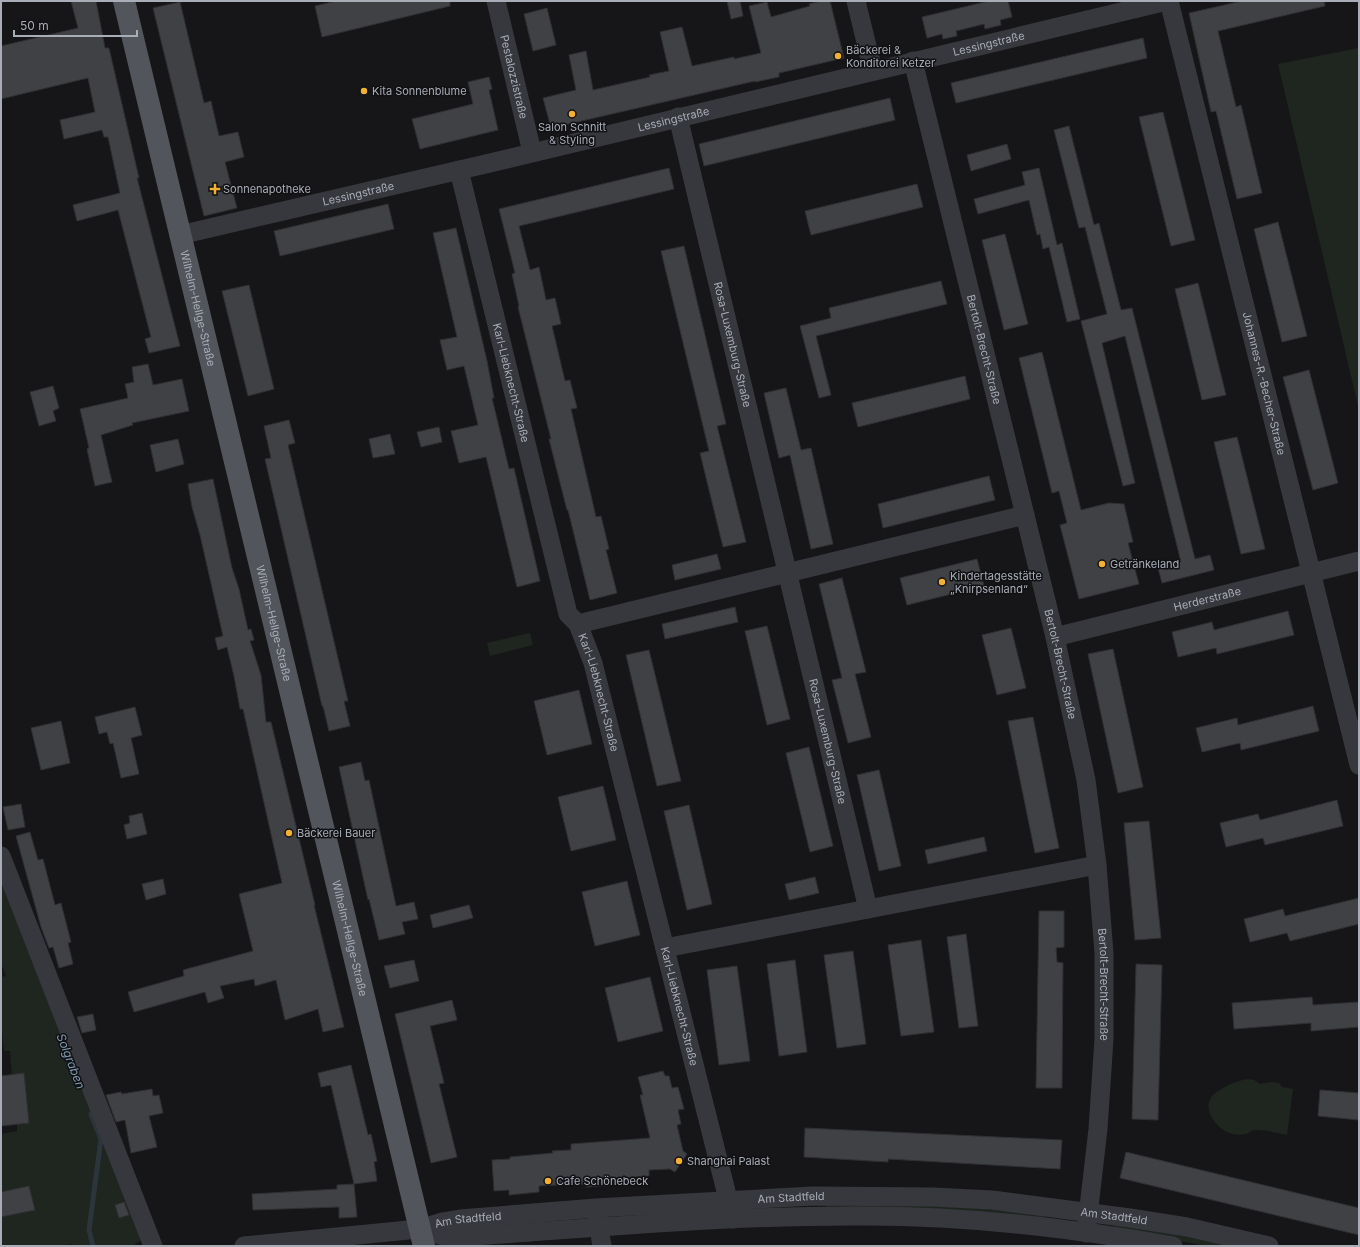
<svg xmlns="http://www.w3.org/2000/svg" width="1360" height="1247" font-family="Inter,sans-serif">
  <rect width="100%" height="100%" fill="#161618"/>
  <g fill="#1e261f">
    <polygon points="1359,48 1359,410 1278,64"/>
    <polygon points="530,633 533,645 490,656 487,643"/>
    <polygon points="1,867 142,1240 134,1245 77,1246 70,1244 62,1246 1,1246 1,1134 17,1131 17,1124 29,1122 24,1074 12,1075 10,1051 4,1051 1,1020 1,977 6,976 1,963"/>
    <path d="M 1247,1079 L 1254,1080 L 1260,1084 L 1270,1082 L 1279,1083 L 1282,1087 L 1293,1089 L 1287,1135 C 1277,1133 1266,1130 1257,1130 C 1252,1129 1250,1133 1246,1134 C 1242,1135 1236,1135 1233,1134 C 1218,1131 1200,1109 1213,1095 C 1222,1087 1236,1081 1247,1079 Z"/>
    <polygon points="826,1203 949,1206 1045,1214 1044,1220 826,1209"/>
    <polygon points="1114,1224 1145,1228 1232,1246 1206,1246 1144,1234 1114,1230"/>
  </g>
  <g fill="none" stroke-linecap="round" stroke-linejoin="round">
    <polyline stroke="#2c353c" stroke-width="5" points="91,1114 101,1139 89,1230 93,1246"/>
  </g>
  <g fill="#404145" stroke="#303034">
    <polygon points="71,1 96,1 105,48 109,48 139,178 137,178 180,346 149,353 145,339 151,337 118,210 77,221 73,205 120,193 108,137 104,137 102,130 64,139 60,120 95,112 88,78 1,99 1,46 78,28"/>
    <polygon points="336,1 450,1 450,6 322,37 315,6"/>
    <polygon points="727,1 740,1 743,16 731,19"/>
    <polygon points="821,1 830,1 844,58 779,73 779,77 755,82 755,81 551,128 543,98 576,90 569,55 586,51 593,90 650,77 649,75 669,71 660,32 682,27 692,66 734,57 734,59 761,53 749,6 767,2 771,17 810,6 809,4"/>
    <polygon points="989,1 1008,1 1012,17 1000,20 1001,25 985,29 984,24 956,31 957,36 943,39 942,34 927,38 922,17"/>
    <polygon points="1242,1 1324,1 1325,6 1218,31 1236,107 1241,105 1262,193 1237,199 1216,111 1211,112 1189,13"/>
    <polygon points="180,2 204,103 211,101 219,136 238,132 244,157 225,162 237,208 204,216 153,8"/>
    <polygon points="547,8 556,45 533,51 524,14"/>
    <polygon points="1143,38 1147,58 956,103 951,83"/>
    <polygon points="489,77 492,89 489,90 498,130 420,149 412,119 473,104 468,82"/>
    <polygon points="890,98 895,120 704,166 699,144"/>
    <polygon points="1163,112 1195,240 1171,246 1139,117"/>
    <polygon points="1069,126 1094,225 1099,223 1121,310 1132,308 1195,559 1210,555 1214,570 1162,583 1158,568 1181,562 1125,336 1102,343 1135,483 1123,486 1081,321 1107,314 1085,227 1079,228 1054,130"/>
    <polygon points="1007,144 1011,159 971,171 967,155"/>
    <polygon points="669,168 674,189 519,226 530,270 539,267 546,300 555,298 561,324 552,326 565,381 570,380 577,408 571,409 596,517 601,516 609,549 606,550 617,593 590,600 568,510 567,510 555,463 549,439 551,439 518,307 519,306 512,274 515,273 499,209"/>
    <polygon points="1039,168 1057,245 1062,243 1080,319 1067,322 1049,247 1043,249 1040,234 1037,235 1029,200 978,214 974,199 1025,185 1022,172"/>
    <polygon points="917,184 923,207 811,235 805,211"/>
    <polygon points="388,204 394,229 280,256 274,231"/>
    <polygon points="1278,222 1307,336 1282,342 1254,229"/>
    <polygon points="456,228 487,361 494,398 492,398 509,469 514,468 540,581 517,587 486,457 459,463 451,431 478,425 464,366 447,370 440,340 457,337 433,233"/>
    <polygon points="1005,234 1028,324 1004,330 982,240"/>
    <polygon points="684,246 726,424 717,426 746,542 723,547 700,453 709,451 661,251"/>
    <polygon points="941,281 947,304 816,336 831,395 819,398 800,326 831,318 829,308"/>
    <polygon points="1198,283 1226,395 1202,400 1175,289"/>
    <polygon points="249,285 274,389 248,396 222,291"/>
    <polygon points="1042,352 1081,510 1109,503 1124,504 1133,542 1128,543 1139,584 1079,599 1060,525 1067,523 1059,491 1052,493 1019,358"/>
    <polygon points="148,364 153,385 182,379 189,411 132,423 133,425 101,435 112,482 95,486 87,449 89,448 80,409 128,398 125,384 134,382 132,367"/>
    <polygon points="1309,370 1338,483 1313,490 1283,377"/>
    <polygon points="965,376 970,399 858,427 852,403"/>
    <polygon points="53,386 59,408 53,411 56,421 39,426 30,392"/>
    <polygon points="786,388 801,450 811,448 833,544 811,549 790,455 779,458 764,393"/>
    <polygon points="289,420 295,443 288,445 348,701 344,701 350,726 329,731 323,706 322,706 265,459 271,458 264,426"/>
    <polygon points="439,427 442,442 421,447 417,432"/>
    <polygon points="390,434 395,454 373,458 369,439"/>
    <polygon points="1237,437 1265,549 1241,554 1214,442"/>
    <polygon points="178,439 184,464 156,472 150,445"/>
    <polygon points="989,476 995,500 883,528 878,504"/>
    <polygon points="213,479 232,568 239,589 248,630 251,629 254,640 250,641 261,675 266,722 271,722 315,905 314,905 344,1027 323,1032 318,1009 285,1020 276,980 255,986 254,979 220,986 224,998 208,1003 205,992 134,1012 128,992 184,976 183,970 253,951 239,894 282,883 243,709 240,709 234,676 227,647 218,650 215,638 223,636 200,535 192,507 188,484"/>
    <polygon points="717,554 721,569 675,580 672,565"/>
    <polygon points="977,559 984,586 907,605 900,578"/>
    <polygon points="842,578 866,672 855,674 871,737 848,743 832,680 842,678 819,584"/>
    <polygon points="735,607 738,622 665,639 662,624"/>
    <polygon points="1288,611 1294,635 1217,654 1216,648 1178,657 1172,632 1212,622 1214,630"/>
    <polygon points="767,626 790,719 767,725 745,631"/>
    <polygon points="1011,628 1026,688 997,695 982,635"/>
    <polygon points="1113,649 1143,787 1118,793 1088,654"/>
    <polygon points="649,650 681,781 657,786 626,655"/>
    <polygon points="579,690 592,744 547,755 534,701"/>
    <polygon points="1313,706 1319,731 1241,750 1240,743 1202,752 1196,728 1237,718 1238,725"/>
    <polygon points="135,707 142,735 131,738 139,774 121,778 113,743 110,744 107,732 99,734 95,717"/>
    <polygon points="1033,717 1059,848 1035,853 1008,721"/>
    <polygon points="61,721 70,763 41,770 31,728"/>
    <polygon points="809,747 833,846 810,852 786,753"/>
    <polygon points="361,762 365,781 369,780 396,906 414,902 418,919 402,922 405,934 379,940 369,899 368,900 339,767"/>
    <polygon points="879,770 901,866 879,871 857,775"/>
    <polygon points="603,786 616,840 571,851 558,797"/>
    <polygon points="1337,800 1343,826 1265,845 1263,838 1226,847 1220,823 1258,814 1260,820"/>
    <polygon points="21,804 25,827 8,830 3,807"/>
    <polygon points="689,805 712,904 687,910 664,811"/>
    <polygon points="142,813 147,834 127,839 124,825 130,823 129,816"/>
    <polygon points="1149,821 1161,938 1135,940 1124,823"/>
    <polygon points="30,832 38,860 43,859 55,905 61,903 71,942 68,943 73,964 59,968 53,947 49,948 41,927 16,836"/>
    <polygon points="984,837 987,851 928,864 925,850"/>
    <polygon points="815,877 819,893 789,900 785,884"/>
    <polygon points="163,879 166,894 146,900 142,884"/>
    <polygon points="627,881 640,935 595,946 582,892"/>
    <polygon points="1359,898 1359,924 1290,941 1287,933 1250,942 1244,919 1283,909 1285,916"/>
    <polygon points="469,905 473,918 433,928 430,915"/>
    <polygon points="1039,911 1064,911 1064,947 1056,948 1057,962 1063,963 1062,1088 1036,1088"/>
    <polygon points="966,934 978,1026 959,1028 947,937"/>
    <polygon points="921,940 934,1032 901,1036 888,945"/>
    <polygon points="853,951 866,1044 837,1048 824,955"/>
    <polygon points="414,960 419,981 390,988 384,966"/>
    <polygon points="795,960 807,1052 779,1056 767,964"/>
    <polygon points="1136,964 1162,965 1158,1120 1132,1119"/>
    <polygon points="737,966 750,1061 719,1065 707,970"/>
    <polygon points="650,977 663,1031 618,1042 605,988"/>
    <polygon points="1312,997 1313,1005 1359,1002 1359,1027 1311,1031 1311,1023 1234,1029 1232,1003"/>
    <polygon points="452,1000 457,1020 430,1026 444,1083 439,1084 457,1157 431,1163 395,1014"/>
    <polygon points="93,1014 96,1030 82,1033 77,1017"/>
    <polygon points="351,1065 368,1135 371,1134 377,1161 374,1162 377,1181 354,1184 331,1085 321,1087 318,1073"/>
    <polygon points="663,1071 665,1076 669,1076 672,1088 678,1087 684,1109 678,1110 681,1124 677,1125 683,1151 687,1154 675,1172 670,1169 649,1170 649,1176 631,1177 631,1181 620,1182 620,1185 586,1187 586,1184 574,1185 574,1184 539,1186 539,1192 509,1195 509,1190 494,1191 492,1160 510,1159 510,1157 553,1153 552,1151 571,1150 571,1144 650,1138 640,1095 643,1095 638,1077"/>
    <polygon points="24,1073 29,1123 1,1126 1,1076"/>
    <polygon points="152,1089 153,1096 159,1095 163,1113 149,1116 157,1147 131,1153 125,1120 116,1122 106,1095 121,1092 122,1094"/>
    <polygon points="1320,1090 1359,1093 1359,1120 1318,1116"/>
    <polygon points="805,1128 1062,1140 1060,1169 888,1159 888,1162 804,1157"/>
    <polygon points="1126,1152 1359,1208 1359,1235 1120,1178"/>
    <polygon points="354,1184 357,1217 339,1218 339,1207 253,1210 252,1194 337,1189 337,1185"/>
    <polygon points="29,1186 35,1210 1,1217 1,1192"/>
    <polygon points="124,1202 129,1215 119,1218 115,1205"/>
  </g>
  <g fill="none" stroke-linecap="round" stroke-linejoin="round">
    <g stroke="#37383d" stroke-width="19">
      <path id="s1" d="M 496,1 L 532,152"/>
      <polyline points="856,1 873,71"/>
      <path id="s2" d="M 1169,1 L 1359,765"/>
      <path id="s3" d="M 913,61 L 1055,637 L 1086,780 L 1097,865 L 1104,953 L 1104,1039 L 1098,1129 L 1086,1233"/>
      <path id="s4" d="M 678,117 L 868,909"/>
      <path id="s5" d="M 459,170 L 568,614 L 578,624 L 593,663 L 733,1219"/>
      <path id="s6" d="M 180,235 L 490,163 L 1167,1"/>
      <polyline points="578,624 1025,515"/>
      <path id="s7" d="M 1055,637 L 1359,561"/>
      <polyline points="1,856 153,1246"/>
      <polyline points="665,948 1097,865"/>
      <polyline points="597,1216 602,1246"/>
      <path d="M 419,1229 L 443,1236 L 460,1237 C 595,1228 730,1215 866,1216 C 969,1216 1072,1228 1173,1246"/>
      <path id="s8" d="M 244,1246 L 419,1229 L 442,1222 L 460,1219 L 596,1208 L 813,1196 L 933,1197 L 992,1200 L 1130,1218 L 1187,1227 L 1269,1246"/>
    </g>
    <path stroke="#53555c" stroke-width="22" id="s9" d="M 124,1 L 424,1246"/>
  </g>
  <g fill="#f2b134" stroke="#111113" stroke-width="1.5">
    <circle cx="838" cy="56" r="4"/>
    <circle cx="364" cy="91" r="4"/>
    <circle cx="572" cy="114" r="4"/>
    <path d="M213 183h4v4h4v4h-4v4h-4v-4h-4v-4h4z"/>
    <circle cx="1102" cy="564" r="4"/>
    <circle cx="942" cy="582" r="4"/>
    <circle cx="289" cy="833" r="4"/>
    <circle cx="679" cy="1161" r="4"/>
    <circle cx="548" cy="1181" r="4"/>
  </g>
  <g text-anchor="middle" dominant-baseline="central" stroke-width="3" stroke-linejoin="round" paint-order="stroke">
    <g font-size="11" fill="#a8adb8" stroke="#111113">
      <text stroke="none"><textPath href="#s6" startOffset="831">Lessingstraße</textPath></text>
      <text stroke="none"><textPath href="#s1" startOffset="78">Pestalozzistraße</textPath></text>
      <text stroke="none"><textPath href="#s6" startOffset="507">Lessingstraße</textPath></text>
      <text stroke="none"><textPath href="#s6" startOffset="183">Lessingstraße</textPath></text>
      <text stroke="none"><textPath href="#s9" startOffset="316">Wilhelm-Hellge-Straße</textPath></text>
      <text stroke="none"><textPath href="#s4" startOffset="234">Rosa-Luxemburg-Straße</textPath></text>
      <text stroke="none"><textPath href="#s3" startOffset="297">Bertolt-Brecht-Straße</textPath></text>
      <text stroke="none"><textPath href="#s5" startOffset="219">Karl-Liebknecht-Straße</textPath></text>
      <text stroke="none"><textPath href="#s2" startOffset="394">Johannes-R.-Becher-Straße</textPath></text>
      <text stroke="none"><textPath href="#s7" startOffset="157">Herderstraße</textPath></text>
      <text stroke="none"><textPath href="#s9" startOffset="640">Wilhelm-Hellge-Straße</textPath></text>
      <text stroke="none"><textPath href="#s3" startOffset="621">Bertolt-Brecht-Straße</textPath></text>
      <text stroke="none"><textPath href="#s5" startOffset="543">Karl-Liebknecht-Straße</textPath></text>
      <text stroke="none"><textPath href="#s4" startOffset="642">Rosa-Luxemburg-Straße</textPath></text>
      <text stroke="none"><textPath href="#s9" startOffset="964">Wilhelm-Hellge-Straße</textPath></text>
      <text stroke="none"><textPath href="#s3" startOffset="945">Bertolt-Brecht-Straße</textPath></text>
      <text stroke="none"><textPath href="#s5" startOffset="867">Karl-Liebknecht-Straße</textPath></text>
      <text stroke="none"><textPath href="#s8" startOffset="550">Am Stadtfeld</textPath></text>
      <text stroke="none"><textPath href="#s8" startOffset="874">Am Stadtfeld</textPath></text>
      <text stroke="none"><textPath href="#s8" startOffset="226">Am Stadtfeld</textPath></text>
    </g>
    <g font-size="11" fill="#a8adb8" stroke="#111113" text-anchor="start">
      <text x="846" y="50">Bäckerei &amp;<tspan x="846" dy="13">Konditorei Ketzer</tspan></text>
      <text x="372" y="91">Kita Sonnenblume</text>
      <text x="572" y="127" text-anchor="middle">Salon Schnitt<tspan x="572" dy="13">&amp; Styling</tspan></text>
      <text x="223" y="189">Sonnenapotheke</text>
      <text x="1110" y="564">Getränkeland</text>
      <text x="950" y="576">Kindertagesstätte<tspan x="950" dy="13">„Knirpsenland“</tspan></text>
      <text x="297" y="833">Bäckerei Bauer</text>
      <text x="687" y="1161">Shanghai Palast</text>
      <text x="556" y="1181">Cafe Schönebeck</text>
    </g>
    <g font-size="12" font-style="italic" fill="#7f9bb3" stroke="#111113">
      <text transform="translate(71 1061) rotate(69)">Solgraben</text>
    </g>
  </g>
  <rect width="1360" height="1247" fill="none" stroke="#a8adb8" stroke-width="4"/>
  <path d="M14 30v6h123v-6" fill="none" stroke="#a8adb8" stroke-width="2"/>
  <text x="20" y="30" font-size="12" fill="#a8adb8" stroke="#111113" stroke-width="3" paint-order="stroke">50 m</text>
</svg>
